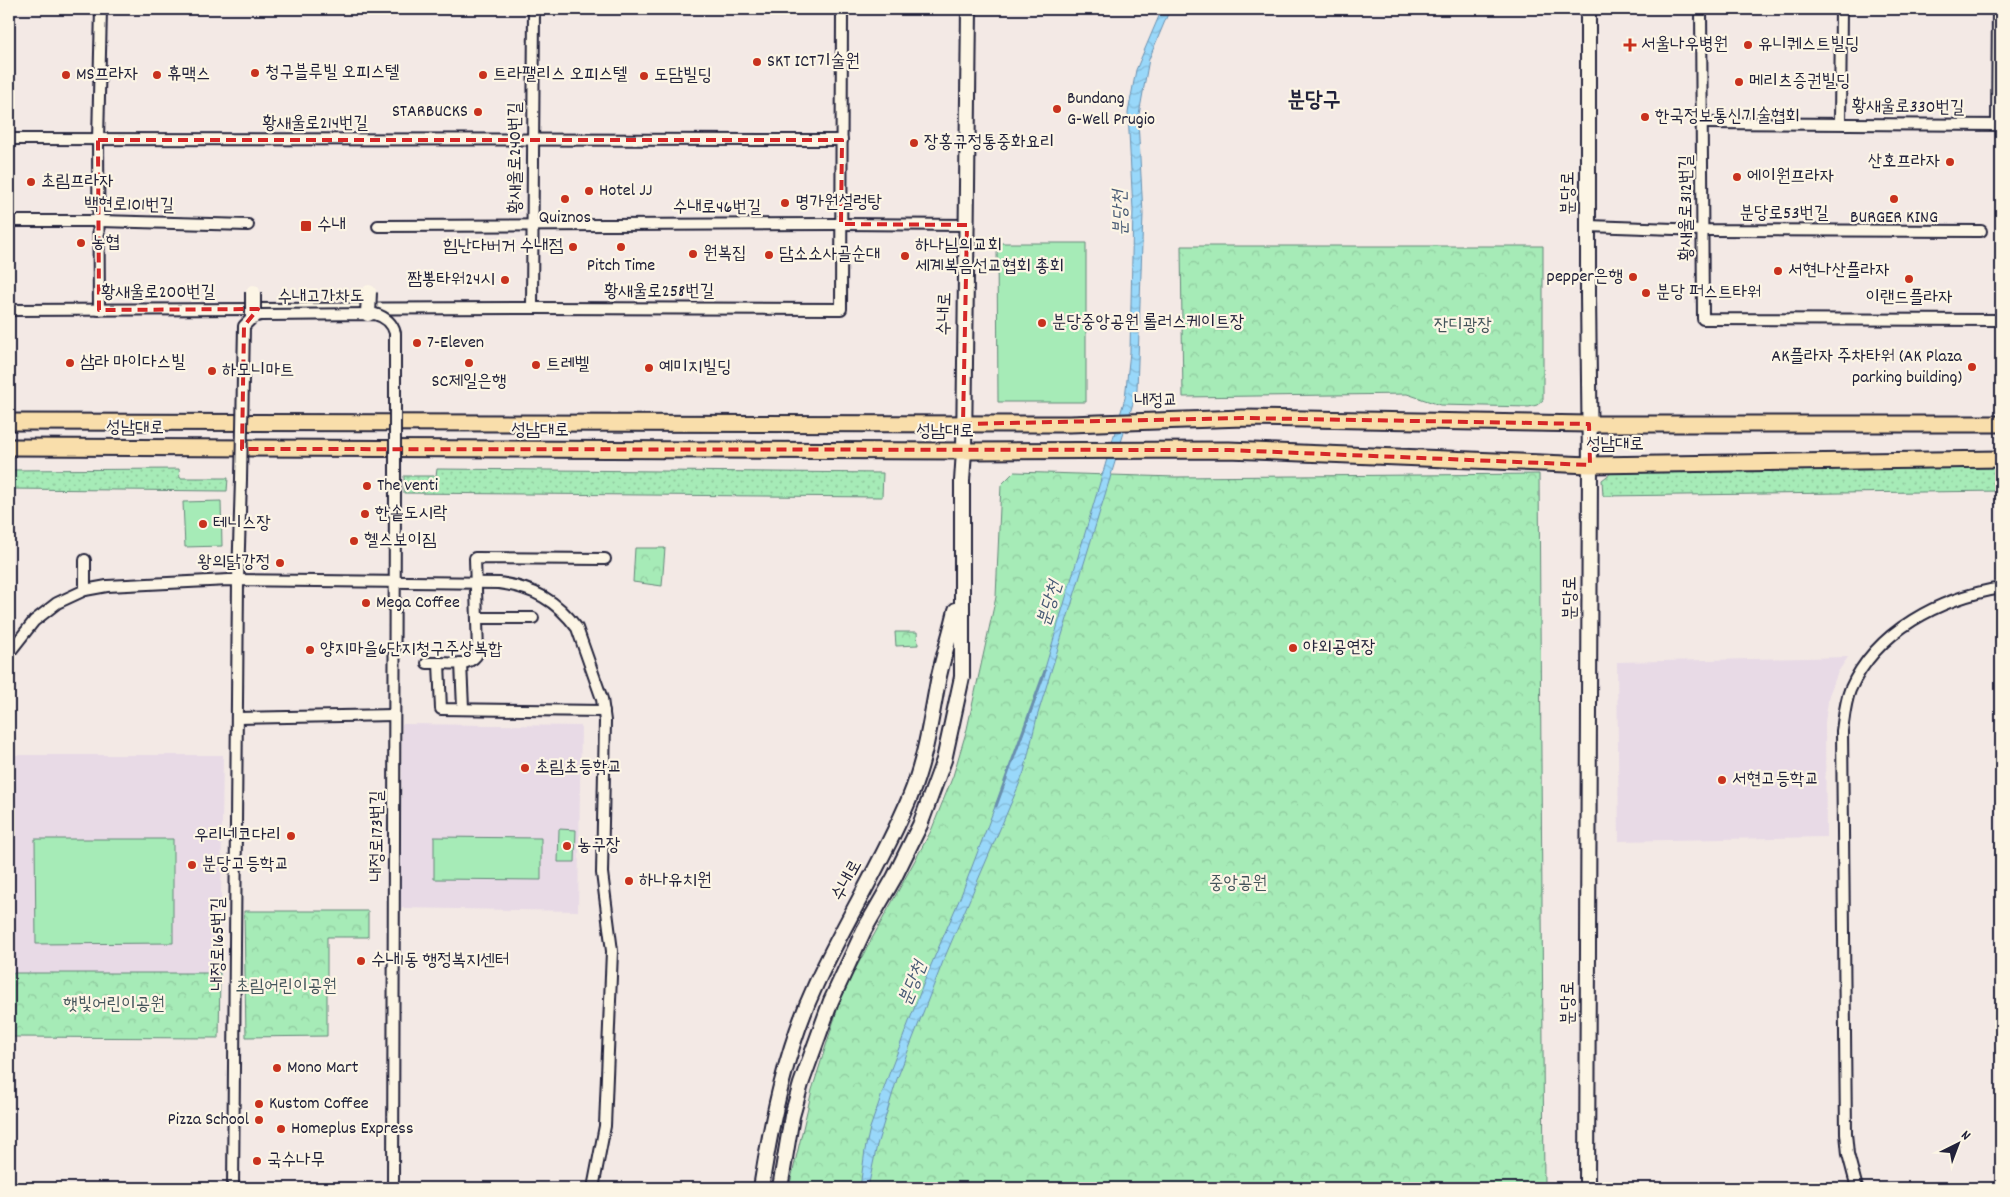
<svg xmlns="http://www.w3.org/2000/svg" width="2010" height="1197" font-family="Dekko,'Poor Story',sans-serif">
  <defs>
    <pattern id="grass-dots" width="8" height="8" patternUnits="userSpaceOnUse" patternTransform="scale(1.25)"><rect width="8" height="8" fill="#a6ebb7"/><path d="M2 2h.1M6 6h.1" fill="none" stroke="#8fc99e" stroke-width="1.8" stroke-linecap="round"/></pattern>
    <pattern id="forest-crowns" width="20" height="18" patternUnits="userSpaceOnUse" patternTransform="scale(1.25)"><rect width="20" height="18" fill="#a6ebb7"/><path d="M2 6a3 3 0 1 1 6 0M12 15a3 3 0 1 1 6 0" fill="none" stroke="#8fc99e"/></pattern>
    <pattern id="water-waves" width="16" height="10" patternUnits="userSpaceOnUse" patternTransform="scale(1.25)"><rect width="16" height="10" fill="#99d8fa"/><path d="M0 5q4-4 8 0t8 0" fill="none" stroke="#84b9d7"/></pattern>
  </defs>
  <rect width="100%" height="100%" fill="#f3e9e5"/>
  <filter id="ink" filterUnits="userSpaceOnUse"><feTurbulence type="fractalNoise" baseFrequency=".02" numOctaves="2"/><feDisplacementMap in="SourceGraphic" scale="10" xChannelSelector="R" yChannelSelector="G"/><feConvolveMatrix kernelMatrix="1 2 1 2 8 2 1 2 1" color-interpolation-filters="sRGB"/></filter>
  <g filter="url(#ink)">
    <g fill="#e8dae6">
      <polygon points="1848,657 1838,672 1829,695 1825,722 1826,837 1619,841 1617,662"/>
      <polygon points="402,724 581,726 578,911 401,908"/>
      <polygon points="9,755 223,755 220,973 9,973"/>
    </g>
    <g fill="url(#grass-dots)" stroke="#648679">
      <polygon points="2001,465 2001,491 1603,496 1602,480 1615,470"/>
      <polygon points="179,469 180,478 228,478 227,491 9,489 9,470"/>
      <polygon points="437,469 883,473 882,497 404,493 404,476 436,476"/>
    </g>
    <g fill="url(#forest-crowns)" stroke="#648679">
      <polygon points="1181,246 1543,246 1543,400 1537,405 1529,407 1440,405 1407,394 1183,397"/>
      <polygon points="1014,472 1175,477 1539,474 1544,1188 789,1188 812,1090 840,1001 852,975 931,831 953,776 967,729 996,597 1001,485"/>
      <polygon points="635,548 665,548 662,586 633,582"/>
      <polygon points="895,632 917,632 918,645 896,646"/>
      <polygon points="244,911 368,911 368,937 327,937 327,1036 246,1037"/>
      <polygon points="9,973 220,973 219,1038 9,1037"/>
    </g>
    <g fill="#a6ebb7" stroke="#648679">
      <polygon points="997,243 1086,243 1086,402 998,402"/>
      <polygon points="221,501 222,546 185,547 183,502"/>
      <polygon points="559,829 576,830 575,862 558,862"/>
      <polygon points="434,837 541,838 541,880 434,879"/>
      <polygon points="35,839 173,839 173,943 36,944"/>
    </g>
    <polygon fill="url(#water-waves)" stroke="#698fae" points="1162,9 1170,9 1149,59 1138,120 1143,214 1137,390 1037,717 1024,772 1018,787 944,959 897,1079 877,1145 868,1188 860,1188 865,1150 870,1128 889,1074 928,972 960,898 1035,702 1125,398 1130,352 1133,210 1128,113 1136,70"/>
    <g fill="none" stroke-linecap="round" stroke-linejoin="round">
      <polyline stroke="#698fae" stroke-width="3" points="996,806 1045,671"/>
      <g stroke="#22223b" stroke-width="14">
        <g id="street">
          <polyline points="1701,9 1703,319 2001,320"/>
          <polyline points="1703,123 2001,125"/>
          <polyline points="1840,123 1841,9"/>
          <polyline points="1997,124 1998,9"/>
          <polyline points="9,139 842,140"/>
          <polyline points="9,221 100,221 248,225"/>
          <polyline points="378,226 841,224 967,225"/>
          <polyline points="1588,226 1703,230 1981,231"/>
          <polyline points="532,308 534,9"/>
          <polyline points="9,310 532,308 841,309 842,9"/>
          <polyline points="99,310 98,140 101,9"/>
          <polyline points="85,590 85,560"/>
          <polyline points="478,618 533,618"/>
          <path d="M 9,653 L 34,621 L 57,603 L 85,590 L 107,586 L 229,580 L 499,583 C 534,588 556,600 577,628 L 602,699 L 605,721 L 602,873 L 612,951 L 605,1126 L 593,1188"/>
          <polyline points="427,663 439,663"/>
          <polyline points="461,663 463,708"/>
          <path d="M 604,711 L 441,709 L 439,663 C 454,663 472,667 478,652 L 475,558 L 605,559"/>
          <polyline points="238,718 394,715"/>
          <polyline points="233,1188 238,580 241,479"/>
          <polyline points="393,1188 395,484"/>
          <path d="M 1857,1188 L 1848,1154 L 1846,1133 L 1842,731 C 1844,717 1845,703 1850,690 C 1876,630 1941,598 2001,588"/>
        </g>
      </g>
      <g stroke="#22223b" stroke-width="18">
        <g id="secondary">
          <path d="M 761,1188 C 772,1118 786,1049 816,984 C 845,921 883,862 910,797 C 926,758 931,717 939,676 C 944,654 951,632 956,610"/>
          <polyline points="780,1188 792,1116 801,1084 831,1001 864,930 894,878 920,825 944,760 962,677 962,481 964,451 969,9"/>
          <polyline points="1587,1188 1590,465 1588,296 1588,9"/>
        </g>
      </g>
      <g stroke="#22223b" stroke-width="19">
        <g id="primary">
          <polyline points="9,422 1070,424 1243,418 1589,424 2001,424"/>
          <polyline points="9,447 964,451 1229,450 1590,465 2001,459"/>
        </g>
      </g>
      <use href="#street" stroke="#fcf5e5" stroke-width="10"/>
      <use href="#secondary" stroke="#fcf5e5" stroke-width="14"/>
      <use href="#primary" stroke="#f9deab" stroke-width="15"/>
      <g stroke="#22223b" stroke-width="14" stroke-linecap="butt">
        <path id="street-bridge" d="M 241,479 L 244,326 L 253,317 L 261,315 L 375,314 C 385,317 392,322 395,333 L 395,484"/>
      </g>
      <g stroke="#22223b" stroke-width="18" stroke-linecap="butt">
        <g id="secondary-bridge">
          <polyline points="368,314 369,292"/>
          <polyline points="253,317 253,292"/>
        </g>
      </g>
      <use href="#street-bridge" stroke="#fcf5e5" stroke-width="10"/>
      <use href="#secondary-bridge" stroke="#fcf5e5" stroke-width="14"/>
    </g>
  </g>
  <path fill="none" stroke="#d62828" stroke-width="4" stroke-dasharray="10 6" stroke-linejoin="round" d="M 98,140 L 842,140 L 841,224 L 967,225 L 963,424 L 1243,418 L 1589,424 L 1590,465 L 1229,450 L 242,449 L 244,326 L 258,309 L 99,310 Z"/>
  <g fill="#c8321e" stroke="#fcf5e5" stroke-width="2">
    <path d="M1627.5 37.5h5v5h5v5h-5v5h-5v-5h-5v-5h5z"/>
    <circle cx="1748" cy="45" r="5"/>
    <circle cx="757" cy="62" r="5"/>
    <circle cx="255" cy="73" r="5"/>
    <circle cx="66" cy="75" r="5"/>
    <circle cx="157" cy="75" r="5"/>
    <circle cx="483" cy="75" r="5"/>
    <circle cx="644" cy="76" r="5"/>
    <circle cx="1739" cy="82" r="5"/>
    <circle cx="1057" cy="109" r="5"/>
    <circle cx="478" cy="112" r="5"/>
    <circle cx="1645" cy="117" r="5"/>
    <circle cx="914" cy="143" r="5"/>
    <circle cx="1950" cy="162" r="5"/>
    <circle cx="1737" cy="177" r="5"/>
    <circle cx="31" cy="182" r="5"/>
    <circle cx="589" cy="191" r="5"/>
    <circle cx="565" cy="199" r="5"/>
    <circle cx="1894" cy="199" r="5"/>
    <circle cx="785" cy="203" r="5"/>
    <rect x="300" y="220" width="12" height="12" rx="2.5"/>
    <circle cx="81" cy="243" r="5"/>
    <circle cx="573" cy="247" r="5"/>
    <circle cx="621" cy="247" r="5"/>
    <circle cx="693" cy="254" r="5"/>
    <circle cx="769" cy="255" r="5"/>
    <circle cx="905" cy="256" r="5"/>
    <circle cx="1778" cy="271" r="5"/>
    <circle cx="1633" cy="277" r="5"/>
    <circle cx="1909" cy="279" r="5"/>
    <circle cx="505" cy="280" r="5"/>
    <circle cx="1646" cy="293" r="5"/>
    <circle cx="1042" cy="323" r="5"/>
    <circle cx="417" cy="343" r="5"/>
    <circle cx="70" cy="363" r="5"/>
    <circle cx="469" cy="363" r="5"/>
    <circle cx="536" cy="365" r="5"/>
    <circle cx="1972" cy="367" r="5"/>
    <circle cx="649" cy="368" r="5"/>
    <circle cx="212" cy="371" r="5"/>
    <circle cx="367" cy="486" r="5"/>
    <circle cx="365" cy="514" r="5"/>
    <circle cx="203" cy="524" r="5"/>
    <circle cx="354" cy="541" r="5"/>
    <circle cx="280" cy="563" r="5"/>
    <circle cx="366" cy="603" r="5"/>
    <circle cx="1293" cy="648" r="5"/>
    <circle cx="310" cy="650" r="5"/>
    <circle cx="525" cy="768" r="5"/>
    <circle cx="1722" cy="780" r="5"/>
    <circle cx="291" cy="836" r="5"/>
    <circle cx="567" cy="846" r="5"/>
    <circle cx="192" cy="865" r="5"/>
    <circle cx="629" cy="881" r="5"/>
    <circle cx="361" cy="961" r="5"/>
    <circle cx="277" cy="1068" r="5"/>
    <circle cx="259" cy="1104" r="5"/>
    <circle cx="259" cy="1120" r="5"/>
    <circle cx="281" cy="1129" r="5"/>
    <circle cx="257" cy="1161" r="5"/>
  </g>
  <g text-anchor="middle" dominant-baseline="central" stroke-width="4.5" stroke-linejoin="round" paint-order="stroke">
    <g font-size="18" fill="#22223b" stroke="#fcf5e5" text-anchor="start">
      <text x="1641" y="45">서울나우병원</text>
      <text x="1758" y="45">유니퀘스트빌딩</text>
      <text x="767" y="62">SKT ICT기술원</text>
      <text x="265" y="73">청구블루빌 오피스텔</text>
      <text x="76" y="75">MS프라자</text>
      <text x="167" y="75">휴맥스</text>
      <text x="493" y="75">트라팰리스 오피스텔</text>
      <text x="654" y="76">도담빌딩</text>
      <text x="1749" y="82">메리츠증권빌딩</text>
      <text x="1067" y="99">Bundang<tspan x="1067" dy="21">G-Well Prugio</tspan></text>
      <text x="468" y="112" text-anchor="end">STARBUCKS</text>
      <text x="1655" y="117">한국정보통신기술협회</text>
      <text x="924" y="143">장홍규정통중화요리</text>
      <text x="1940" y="162" text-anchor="end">산호프라자</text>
      <text x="1747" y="177">에이원프라자</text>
      <text x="41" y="182">초림프라자</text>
      <text x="599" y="191">Hotel JJ</text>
      <text x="795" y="203">명가원설렁탕</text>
      <text x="565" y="218" text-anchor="middle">Quiznos</text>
      <text x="1894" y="218" text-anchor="middle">BURGER KING</text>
      <text x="317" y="226">수내</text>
      <text x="91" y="243">농협</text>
      <text x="915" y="246">하나님의교회<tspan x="915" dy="21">세계복음선교협회 총회</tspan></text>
      <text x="563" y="247" text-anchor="end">힘난다버거 수내점</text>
      <text x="703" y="254">원복집</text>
      <text x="779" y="255">담소소사골순대</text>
      <text x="621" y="266" text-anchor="middle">Pitch Time</text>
      <text x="1788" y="271">서현나산플라자</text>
      <text x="1623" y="277" text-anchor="end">pepper은행</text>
      <text x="495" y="280" text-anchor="end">짬뽕타워24시</text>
      <text x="1656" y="293">분당 퍼스트타워</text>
      <text x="1909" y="298" text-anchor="middle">이랜드플라자</text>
      <text x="1052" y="323">분당중앙공원 롤러스케이트장</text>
      <text x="427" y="343">7-Eleven</text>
      <text x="1962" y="357" text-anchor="end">AK플라자 주차타워 (AK Plaza<tspan x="1962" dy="21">parking building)</tspan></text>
      <text x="80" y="363">삼라 마이다스빌</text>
      <text x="546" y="365">트레벨</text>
      <text x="659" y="368">예미지빌딩</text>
      <text x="222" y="371">하모니마트</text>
      <text x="469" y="382" text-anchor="middle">SC제일은행</text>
      <text x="377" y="486">The venti</text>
      <text x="375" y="514">한솥도시락</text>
      <text x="213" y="524">테니스장</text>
      <text x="364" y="541">헬스보이짐</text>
      <text x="270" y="563" text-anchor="end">왕의닭강정</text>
      <text x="376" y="603">Mega Coffee</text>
      <text x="1303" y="648">야외공연장</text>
      <text x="320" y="650">양지마을6단지청구주상복합</text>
      <text x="535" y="768">초림초등학교</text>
      <text x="1732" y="780">서현고등학교</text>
      <text x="281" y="836" text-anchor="end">우리네코다리</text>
      <text x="577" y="846">농구장</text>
      <text x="202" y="865">분당고등학교</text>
      <text x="639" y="881">하나유치원</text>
      <text x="371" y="961">수내1동 행정복지센터</text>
      <text x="287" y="1068">Mono Mart</text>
      <text x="269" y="1104">Kustom Coffee</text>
      <text x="249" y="1120" text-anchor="end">Pizza School</text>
      <text x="291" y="1129">Homeplus Express</text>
      <text x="267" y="1161">국수나무</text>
    </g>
    <g font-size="18" fill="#22223b" stroke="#fcf5e5">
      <text transform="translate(1908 108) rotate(1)">황새울로330번길</text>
      <text x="315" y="124">황새울로214번길</text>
      <text transform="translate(516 158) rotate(-90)">황새울로240번길</text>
      <text transform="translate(1569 193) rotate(-90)">분당로</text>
      <text transform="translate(129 206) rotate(1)">백현로101번길</text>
      <text x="717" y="208">수내로46번길</text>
      <text transform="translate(1687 208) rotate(-90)">황새울로312번길</text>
      <text x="1784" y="214">분당로53번길</text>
      <text x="659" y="292">황새울로258번길</text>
      <text x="158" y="293">황새울로200번길</text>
      <text transform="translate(321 298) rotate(-1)">수내고가차도</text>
      <text transform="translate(946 314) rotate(-89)">수내로</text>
      <text transform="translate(1156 402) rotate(-2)">내정교</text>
      <text transform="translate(135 429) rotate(1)">성남대로</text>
      <text x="540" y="431">성남대로</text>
      <text x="945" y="432">성남대로</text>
      <text x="1615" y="445">성남대로</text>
      <text transform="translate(1571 598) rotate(-90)">분당로</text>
      <text transform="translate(378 836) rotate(-90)">내정로173번길</text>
      <text transform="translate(848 881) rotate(-61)">수내로</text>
      <text transform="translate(219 944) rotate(-90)">내정로165번길</text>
      <text transform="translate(1569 1003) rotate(-90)">분당로</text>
    </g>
    <g font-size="18" fill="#43545a" stroke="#fcf5e5">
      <text x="1463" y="326">잔디광장</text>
      <text x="1238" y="884">중앙공원</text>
      <text x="286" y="987">초림어린이공원</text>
      <text x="114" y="1005">햇빛어린이공원</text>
    </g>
    <g font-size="19" font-style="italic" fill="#465974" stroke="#fcf5e5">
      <text transform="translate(1122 213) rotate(-91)">분당천</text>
      <text transform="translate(1051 604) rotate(-73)">분당천</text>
      <text transform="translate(914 984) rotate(-68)">분당천</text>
    </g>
    <g font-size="22" font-weight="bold" fill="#22223b" stroke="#fcf5e5">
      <text x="1314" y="101">분당구</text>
    </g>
  </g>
  <rect width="2010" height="1197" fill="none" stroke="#fcf5e5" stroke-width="30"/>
  <rect x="15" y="15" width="1980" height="1167" fill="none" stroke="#22223b" stroke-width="2" filter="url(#ink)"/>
  <g transform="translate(1958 1144) rotate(42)" stroke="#fcf5e5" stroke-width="4" paint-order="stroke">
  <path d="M0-4L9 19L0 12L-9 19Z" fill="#22223b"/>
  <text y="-8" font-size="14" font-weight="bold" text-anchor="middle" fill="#22223b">N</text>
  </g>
</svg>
